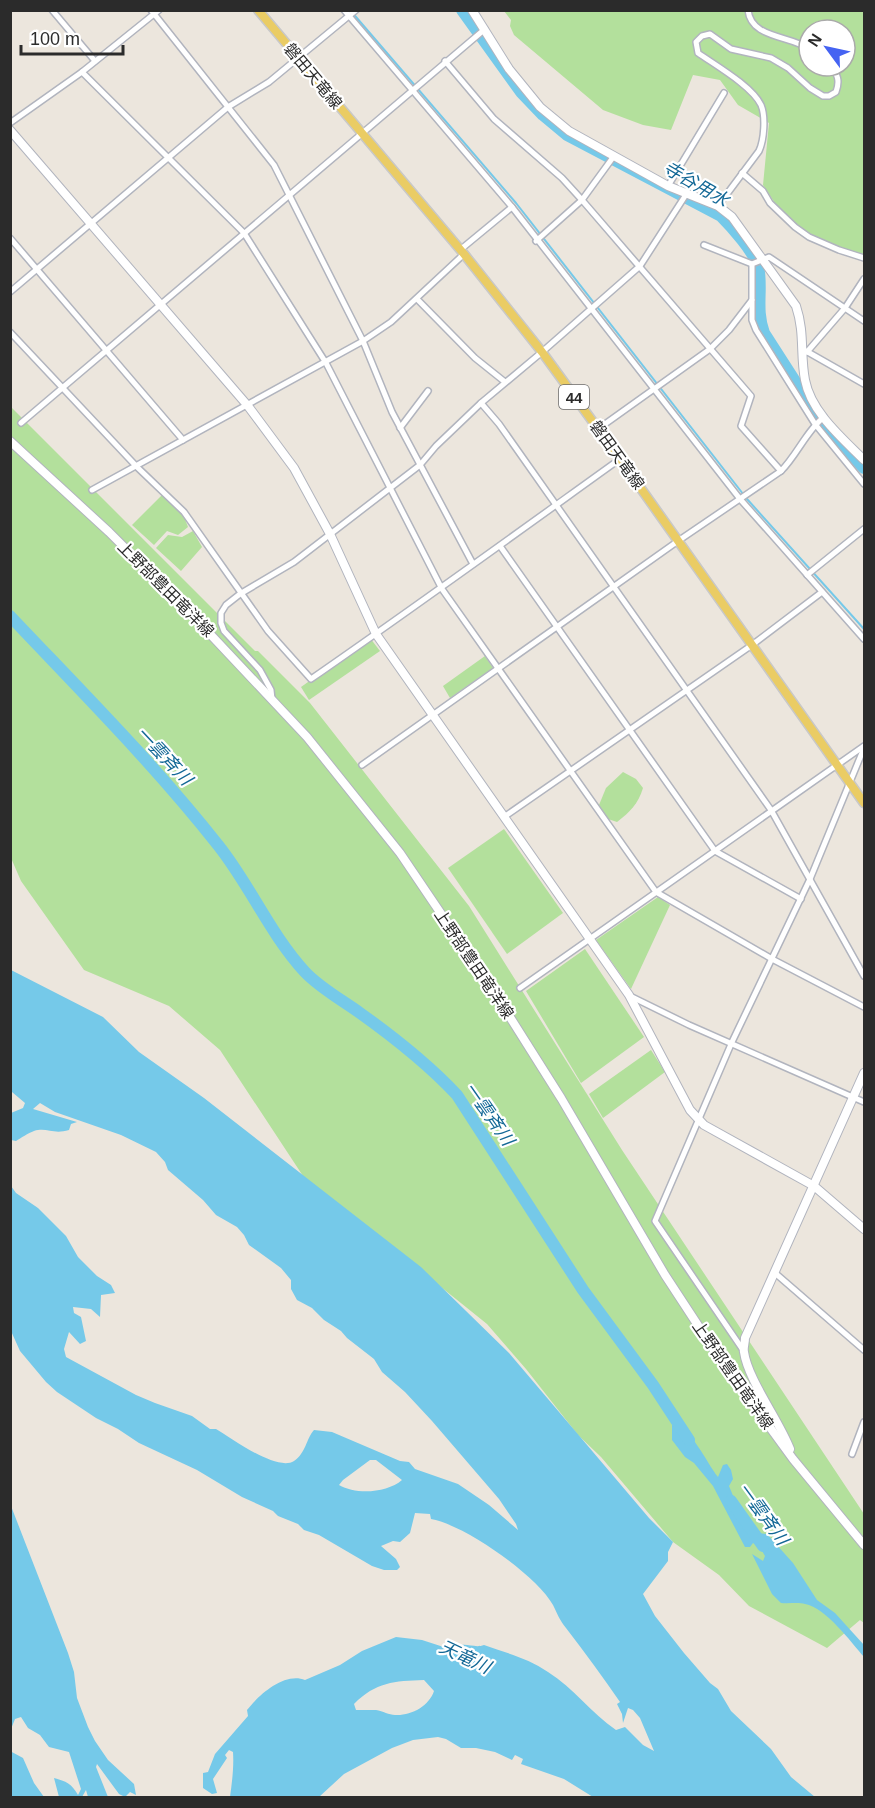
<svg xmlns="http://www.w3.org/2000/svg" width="875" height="1808" font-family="Helvetica,'Noto Sans JP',sans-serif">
  <rect width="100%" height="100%" fill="#ece6dd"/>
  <g fill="#b3e09c" fill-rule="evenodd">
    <path d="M 504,11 L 864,11 L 864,259 L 817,241 L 784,217 L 763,185 L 769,123 L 738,105 L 720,80 L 693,75 L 671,130 L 643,125 L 603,110 L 514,35 L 510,26 L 511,20 ZM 809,30 L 845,30 L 845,66 L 809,66 Z"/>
    <polygon points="11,407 255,651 258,651 310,703 469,906 622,1150 864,1514 864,1623 860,1620 827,1648 749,1606 719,1575 673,1542 601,1457 578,1435 526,1369 487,1324 303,1176 220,1050 169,1006 84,970 21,881 11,858"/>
    <polygon points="162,495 181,509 188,527 178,535 167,531 154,545 132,525"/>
    <polygon points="193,531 202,547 181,571 156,548 168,535 182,537"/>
    <polygon points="370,638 380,651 309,700 301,687"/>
    <polygon points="485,656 493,668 450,698 443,686"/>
    <path d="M 623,772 L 636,779 L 643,788 C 638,804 630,812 617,822 L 608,819 L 599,805 L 606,788 Z"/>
    <polygon points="504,829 563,913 507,954 448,868"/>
    <polygon points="658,897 670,905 631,989 596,940"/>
    <polygon points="585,949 644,1037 581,1083 526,991"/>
    <polygon points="651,1050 665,1072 603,1118 589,1094"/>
  </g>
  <g fill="#75c9e9" fill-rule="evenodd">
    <path d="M 11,970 L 103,1017 L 139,1052 L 204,1098 L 421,1267 L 509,1353 L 649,1518 L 673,1542 L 668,1552 L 668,1561 L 643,1594 L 655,1616 L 684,1653 L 710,1683 L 718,1689 L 731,1711 L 771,1749 L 791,1777 L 815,1797 L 593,1797 L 564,1779 L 521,1764 L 523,1759 L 515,1755 L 512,1760 L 495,1752 L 476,1748 L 461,1748 L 446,1739 L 438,1737 L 413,1740 L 392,1748 L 344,1774 L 319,1797 L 230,1797 C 232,1782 234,1768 233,1752 L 229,1750 L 225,1755 L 227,1758 L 213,1779 L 217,1793 L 212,1794 L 203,1788 L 203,1773 L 208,1772 L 215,1754 L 248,1716 L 247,1710 C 259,1695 284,1672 305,1680 L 340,1665 L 362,1651 L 396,1637 L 422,1640 L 459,1652 L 461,1645 C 469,1644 476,1648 484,1645 C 506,1653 528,1658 548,1672 C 574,1688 591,1713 616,1730 L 625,1727 L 643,1745 L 654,1751 L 640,1718 L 633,1710 L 628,1708 L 623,1723 L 622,1714 L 617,1704 L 620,1702 C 603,1677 585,1653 566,1628 C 560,1621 557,1613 553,1605 C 536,1575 465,1525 431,1519 L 430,1514 L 415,1513 L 410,1533 L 400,1542 L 393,1541 L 381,1546 L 396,1559 L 400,1567 L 397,1570 L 384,1570 L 372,1566 L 319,1535 L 304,1530 L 298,1524 L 278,1516 L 273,1511 L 242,1497 L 197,1470 L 139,1443 L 118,1429 L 96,1418 L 57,1392 L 46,1382 L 20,1351 L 11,1331 L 11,1186 L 16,1193 L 38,1208 L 66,1236 L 78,1257 L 97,1276 L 111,1285 L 115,1293 L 101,1295 L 100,1317 L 91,1309 L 73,1307 L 74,1313 L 81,1317 L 86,1341 L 80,1344 L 69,1332 L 64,1349 L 66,1357 L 136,1395 L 155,1403 L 192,1416 L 210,1429 L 216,1429 C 231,1438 277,1472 294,1461 C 306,1453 306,1439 314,1430 L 332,1432 L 400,1461 L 409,1462 L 415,1469 L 458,1484 L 489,1505 L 518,1530 L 516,1524 L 499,1499 L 432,1421 L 405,1392 L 382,1372 L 374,1359 L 347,1338 L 341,1331 L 324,1320 L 312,1308 L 297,1300 L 291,1289 L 291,1280 L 281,1268 L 249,1245 L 244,1235 L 237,1227 L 216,1215 L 203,1200 L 168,1170 L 165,1162 L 156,1152 L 121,1135 L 55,1112 L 40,1103 L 33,1109 L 77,1122 L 71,1124 L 69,1130 C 53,1135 47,1127 34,1131 C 28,1133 21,1138 16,1141 L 11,1140 L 11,1113 L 23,1108 L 25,1103 L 12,1092 L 11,1094 ZM 370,1460 L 376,1460 L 402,1480 C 387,1493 356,1495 339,1485 L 343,1480 ZM 424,1680 L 434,1691 C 429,1706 411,1716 395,1715 C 389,1715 383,1711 376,1710 C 370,1710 363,1710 356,1710 L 354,1704 C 376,1682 394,1681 424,1680 Z"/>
    <path d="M 672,1424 C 692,1428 706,1462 718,1477 L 723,1465 L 727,1464 L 731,1470 L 733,1479 L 729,1486 L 748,1532 L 767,1534 L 793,1563 L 817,1600 L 835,1613 L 864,1645 L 864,1657 C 851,1642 826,1608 805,1604 C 798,1602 789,1604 781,1603 L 772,1594 L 752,1554 L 763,1561 L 765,1556 L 759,1546 L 753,1543 L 750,1547 L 745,1547 L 713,1486 L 694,1463 L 685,1457 L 672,1440 Z"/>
    <path d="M 11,1506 L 68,1653 L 74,1672 L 77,1698 L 88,1727 L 95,1741 L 108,1760 L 134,1784 L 136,1795 L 130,1792 L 125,1797 L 119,1794 L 97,1764 L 96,1767 L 108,1797 L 88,1797 L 86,1790 L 82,1797 L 59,1797 L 54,1778 C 66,1781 72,1784 78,1795 L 81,1789 L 69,1752 L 49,1747 L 40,1735 L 28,1728 L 21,1717 L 15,1719 L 11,1729 Z"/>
    <polygon points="10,1751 23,1758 34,1783 44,1797 11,1797"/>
  </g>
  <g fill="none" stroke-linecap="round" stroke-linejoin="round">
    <polyline stroke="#75c9e9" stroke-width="2" points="350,10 516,203 747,499 864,629"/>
    <g stroke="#75c9e9" stroke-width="12">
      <path d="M 462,10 L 521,92 L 543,115 L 567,135 L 721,216 C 732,227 754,252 758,266 C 763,288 755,309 764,333 L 825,428 L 864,468"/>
      <path d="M 10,616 C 81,691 154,764 218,845 C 250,885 270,934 305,972 C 320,988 342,1000 360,1013 C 395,1038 427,1063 457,1095 L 583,1290 L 653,1385 L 689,1440"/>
      <polyline points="731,1501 763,1546"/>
    </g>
    <g stroke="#b1b4be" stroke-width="8">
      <g id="street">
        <polyline points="52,10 95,61"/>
        <polyline points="151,10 274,165 363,341 392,412 473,564"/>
        <polyline points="344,10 512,207 740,499 864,639"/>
        <path d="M 748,10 C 751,39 790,35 809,49"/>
        <polyline points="445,61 494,119 562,178 582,200 751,396 741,426 781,471"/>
        <polyline points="82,72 244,233 326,363 442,589 656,892 772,959 864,1007"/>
        <polyline points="10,123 82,72 159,10"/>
        <polyline points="742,173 763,191 770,203 795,227 809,237 839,250 864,258"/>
        <polyline points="668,186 724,93"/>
        <path d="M 718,206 L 759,151 C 764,140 766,117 761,105 C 752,86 715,65 698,53 L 696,42 L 702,36 L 710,34 L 731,49 L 771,58 L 788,68 L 810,88 L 823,96 L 829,96 L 836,92 C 840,81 838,74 830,66"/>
        <polyline points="10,238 183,440"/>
        <polyline points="536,241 582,200 614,156"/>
        <polyline points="704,245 752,264"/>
        <polyline points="460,250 512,207"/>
        <polyline points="10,292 228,107 269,82 356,10"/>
        <polyline points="417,299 475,358 505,382"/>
        <polyline points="864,321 769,257 752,264 752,320 756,330 815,424 864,484"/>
        <path d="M 10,332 L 137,467 L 184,512 L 268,631 L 311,679 C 415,607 517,533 620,459"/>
        <polyline points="806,351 864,384"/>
        <polyline points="807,352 845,308 864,279"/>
        <polyline points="481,403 499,424 771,810 864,976"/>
        <polyline points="21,423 485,29"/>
        <polyline points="400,428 428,391"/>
        <polyline points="598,429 710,349 729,330 752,300"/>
        <polyline points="92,490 363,341 391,322 464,254"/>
        <polyline points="500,546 715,851 801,899"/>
        <polyline points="807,575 864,529"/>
        <polyline points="272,699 271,690 260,670 224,631 221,623 221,613 226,605 240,594 294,562 420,465 436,446 481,403 542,352 640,266 687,193"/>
        <path d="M 362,765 L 678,541 L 781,471 C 797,455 807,430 824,417"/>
        <polyline points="504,817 752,645 822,592"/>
        <polyline points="520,988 864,746"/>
        <polyline points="630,996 689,1025 864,1102"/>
        <polyline points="775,1273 864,1350"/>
        <polyline points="743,1350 655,1221 732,1042 810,879 864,748"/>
        <polyline points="852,1454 864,1422"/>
      </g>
    </g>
    <g stroke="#b1b4be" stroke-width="10">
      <g id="secondary">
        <path d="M 472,10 L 509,69 L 540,107 L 569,131 L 668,186 L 718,206 L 732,217 L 796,306 C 805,333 800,354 805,380 C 811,412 842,438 864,460"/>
        <polyline points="10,130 248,406 294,468 330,534 376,634 629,995 690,1110 704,1125 814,1186 864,1229"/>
        <polyline points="10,441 109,532 195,618 307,737 400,853 496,995 561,1098 665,1275 720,1359 793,1459 864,1545"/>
        <path d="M 790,1449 C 779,1420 748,1380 744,1352 C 743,1348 745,1343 745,1338 L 864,1073"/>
      </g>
    </g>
    <g stroke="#c8c8c8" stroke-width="11">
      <polyline id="primary" points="258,10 464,254 542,352 620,459 864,803"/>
    </g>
    <use href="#street" stroke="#fff" stroke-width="5"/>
    <use href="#secondary" stroke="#fff" stroke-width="8"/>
    <use href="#primary" stroke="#eacc64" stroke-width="8"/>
  </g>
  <g text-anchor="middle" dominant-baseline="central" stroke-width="4.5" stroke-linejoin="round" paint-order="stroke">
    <rect fill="#fff" stroke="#6b6b6b" stroke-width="1.5" x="559" y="385" width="30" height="24" rx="4.5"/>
    <g font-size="15" font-weight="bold" fill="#2b2b2b">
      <text x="574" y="397">44</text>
    </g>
    <g font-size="16" fill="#2b2b2b" stroke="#fff">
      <text transform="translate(313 76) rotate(50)">磐田天竜線</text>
      <text transform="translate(617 455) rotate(54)">磐田天竜線</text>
      <text transform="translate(166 589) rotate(45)">上野部豊田竜洋線</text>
      <text transform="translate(474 964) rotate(56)">上野部豊田竜洋線</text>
      <text transform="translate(733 1375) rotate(55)">上野部豊田竜洋線</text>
    </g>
    <g font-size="18" font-style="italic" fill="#136896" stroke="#fff">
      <text transform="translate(696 184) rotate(30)">寺谷用水</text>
      <text transform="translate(164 756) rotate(47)">一雲斉川</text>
      <text transform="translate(489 1114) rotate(55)">一雲斉川</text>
      <text transform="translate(763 1514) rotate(54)">一雲斉川</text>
      <text transform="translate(465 1657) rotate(25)">天竜川</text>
    </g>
  </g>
  <rect width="875" height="1808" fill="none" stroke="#2b2b2b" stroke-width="24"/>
  <g transform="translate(827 48) rotate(303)"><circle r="28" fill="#ffffff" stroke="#aaaaaa" stroke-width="1.5"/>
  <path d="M0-4.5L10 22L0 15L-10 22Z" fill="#4563f2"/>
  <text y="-9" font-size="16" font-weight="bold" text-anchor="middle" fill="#2b2b2b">N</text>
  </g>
  <path d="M21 45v9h102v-9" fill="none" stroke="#2b2b2b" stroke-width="3"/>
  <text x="30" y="45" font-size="18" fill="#2b2b2b" stroke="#ffffff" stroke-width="4.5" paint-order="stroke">100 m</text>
</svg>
